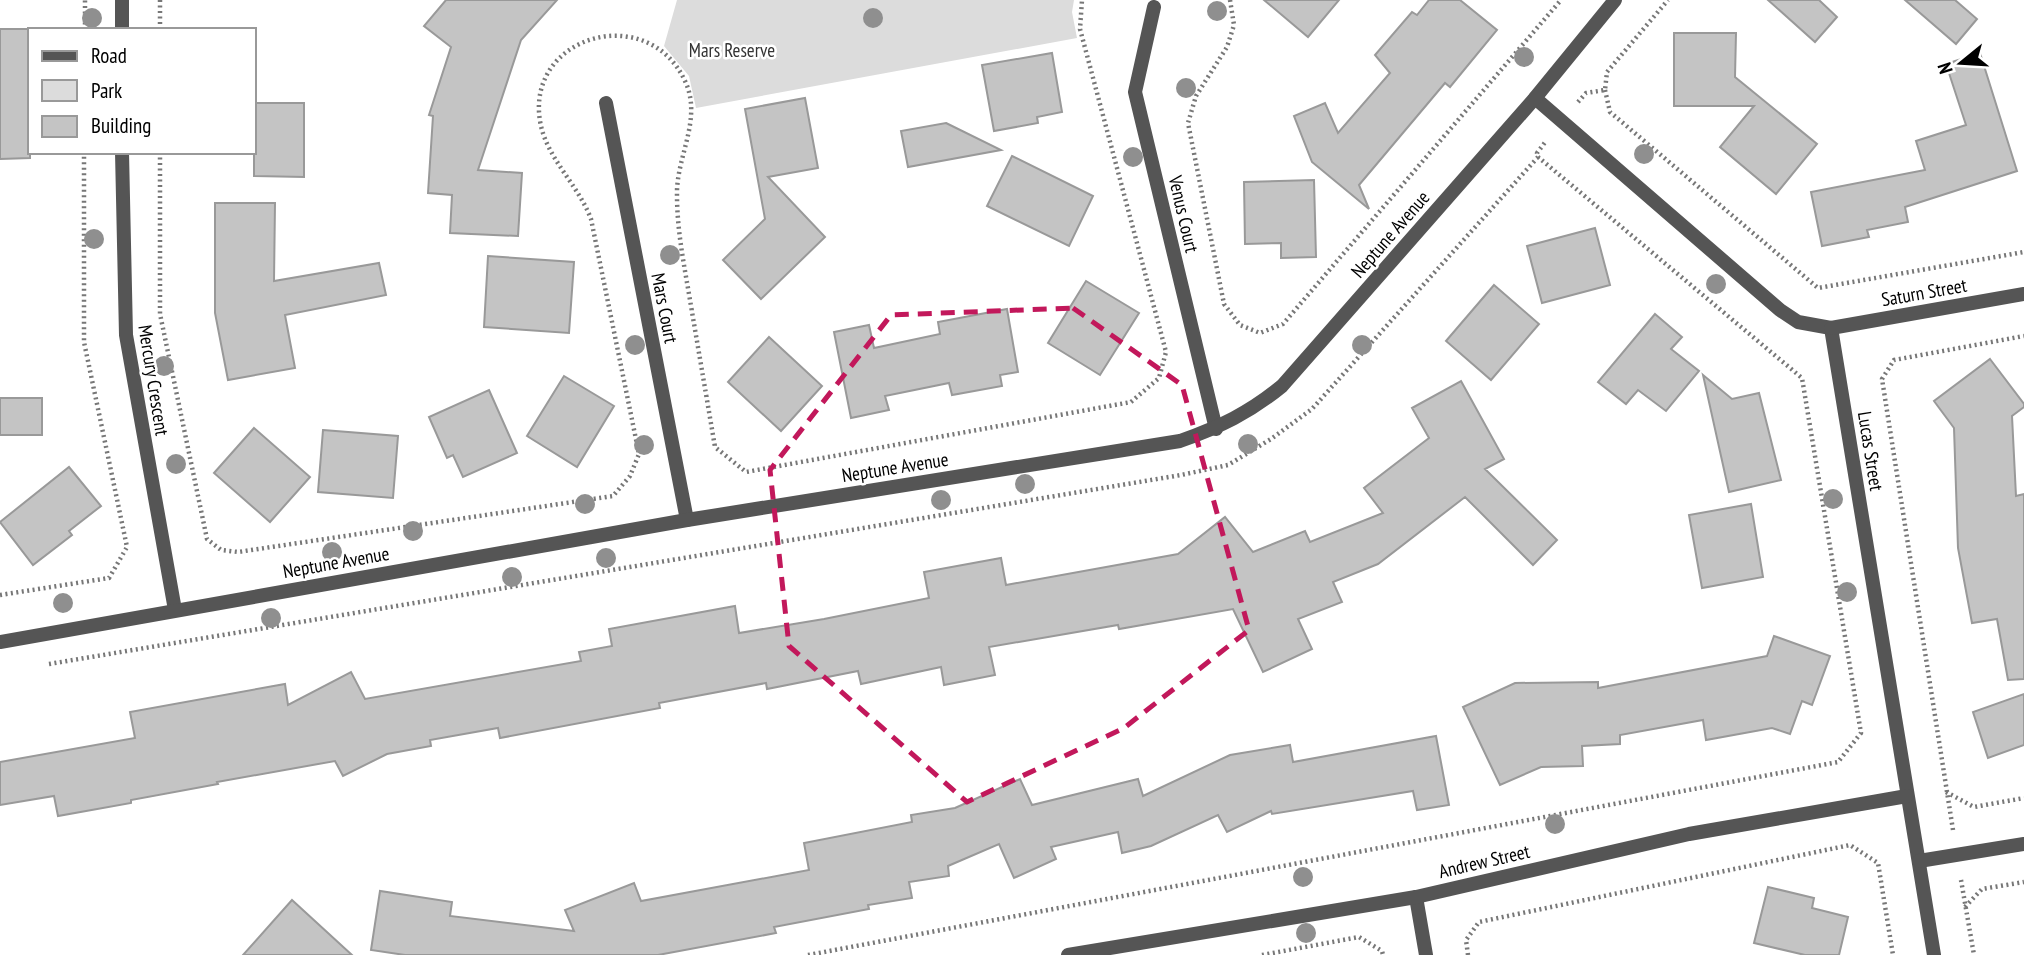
<svg xmlns="http://www.w3.org/2000/svg" width="2024" height="955" font-family="'PT Sans Narrow',sans-serif">
  <rect width="100%" height="100%" fill="#fff"/>
  <polygon fill="#dcdcdc" points="677,0 1074,0 1072,12 1077,38 696,108 689,76 664,46"/>
  <g fill="#c4c4c4" stroke="#999" stroke-width="2">
    <polygon points="446,0 557,0 521,40 478,170 522,173 518,236 450,233 452,195 428,193 433,116 429,115 451,47 424,26"/>
    <polygon points="1264,0 1339,0 1308,37"/>
    <polygon points="1429,0 1460,0 1497,30 1450,87 1445,83 1359,185 1369,209 1312,162 1294,116 1325,103 1338,133 1390,73 1375,55 1412,12 1417,15"/>
    <polygon points="1768,0 1819,0 1837,17 1815,42"/>
    <polygon points="1905,0 1955,0 1977,19 1956,44"/>
    <polygon points="0,29 30,29 30,158 0,159"/>
    <polygon points="1674,33 1736,33 1735,77 1817,144 1776,194 1720,147 1754,106 1674,106"/>
    <polygon points="1052,53 1062,112 1037,117 1038,123 994,131 982,65"/>
    <polygon points="1980,53 2017,171 1905,207 1908,222 1867,230 1869,237 1822,246 1811,192 1925,170 1916,141 1966,125 1946,64"/>
    <polygon points="805,98 818,168 768,177 825,237 761,299 723,260 765,219 745,109"/>
    <polygon points="254,103 304,103 304,177 254,176"/>
    <polygon points="946,123 1001,150 908,167 901,131"/>
    <polygon points="1012,156 1093,196 1069,246 987,206"/>
    <polygon points="1314,180 1316,257 1281,258 1281,243 1245,244 1244,182"/>
    <polygon points="215,203 275,203 274,281 379,263 386,295 285,315 295,368 228,380 215,313"/>
    <polygon points="1595,228 1610,285 1542,303 1527,246"/>
    <polygon points="488,256 574,262 569,333 484,327"/>
    <polygon points="1086,281 1139,313 1100,375 1048,343"/>
    <polygon points="1494,285 1539,324 1491,380 1446,341"/>
    <polygon points="1007,309 1018,372 1000,375 1002,386 952,395 949,383 885,396 889,410 851,418 834,332 869,325 874,348 940,334 938,322"/>
    <polygon points="1655,314 1682,337 1671,349 1699,371 1666,411 1638,390 1626,404 1598,382"/>
    <polygon points="769,337 822,386 781,431 728,382"/>
    <polygon points="1990,359 2024,404 2024,407 2012,416 2016,496 2024,494 2024,679 2008,680 1997,619 1972,623 1958,548 1954,428 1934,401"/>
    <polygon points="1703,375 1732,399 1759,393 1781,480 1729,492"/>
    <polygon points="564,376 614,406 577,467 527,436"/>
    <polygon points="1461,381 1504,459 1485,469 1557,540 1533,565 1465,497 1378,564 1333,582 1342,602 1298,619 1312,649 1263,672 1233,609 1119,629 1118,625 989,647 995,675 944,685 941,667 861,684 858,671 767,689 766,683 659,703 660,708 500,738 498,728 430,740 431,746 387,754 343,776 335,761 217,782 218,784 131,800 131,803 58,816 54,796 0,805 0,762 135,738 130,712 285,684 288,705 351,672 365,699 581,661 579,652 612,646 609,629 735,606 739,633 824,619 929,598 924,572 1001,558 1006,585 1178,554 1225,517 1253,552 1305,531 1310,542 1383,513 1364,488 1429,438 1412,408"/>
    <polygon points="489,390 517,453 463,477 453,455 447,458 429,417"/>
    <rect x="0" y="398" width="42" height="37"/>
    <polygon points="254,428 310,477 270,522 214,473"/>
    <polygon points="323,430 398,436 393,498 318,492"/>
    <polygon points="69,467 101,506 69,531 72,535 33,565 0,522"/>
    <polygon points="1751,504 1763,577 1702,588 1689,515"/>
    <polygon points="1774,636 1830,656 1812,705 1802,701 1790,734 1772,728 1706,740 1703,720 1620,735 1620,744 1582,746 1583,766 1541,767 1500,785 1463,707 1515,683 1598,682 1598,688 1767,656"/>
    <polygon points="2024,694 2024,745 1988,758 1973,712"/>
    <polygon points="1436,736 1449,805 1417,810 1413,791 1272,814 1271,811 1227,832 1218,815 1151,846 1122,853 1118,832 1051,847 1056,859 1014,878 999,844 948,866 949,876 909,882 912,898 868,905 869,909 774,927 776,933 658,955 405,955 371,950 380,891 452,902 450,916 574,931 565,910 634,883 641,901 809,870 804,843 912,822 911,815 955,808 1020,779 1032,805 1138,779 1143,796 1230,755 1290,745 1293,762"/>
    <polygon points="1768,887 1814,898 1812,908 1848,917 1839,955 1805,955 1754,943"/>
    <polygon points="292,900 352,955 243,955"/>
  </g>
  <g fill="none" stroke-linecap="round" stroke-linejoin="round">
    <g stroke="#777" stroke-width="4.5" stroke-dasharray="2 3.5" stroke-linecap="butt">
      <polyline points="160,0 160,30"/>
      <polyline points="1230,0 1234,25 1227,47 1196,96 1188,123 1224,304 1240,325 1260,333 1283,324 1561,0"/>
      <polyline points="85,30 85,0"/>
      <polyline points="1605,90 1610,112 1818,288 2024,252"/>
      <polyline points="1578,102 1586,93 1605,90 1607,72 1668,0"/>
      <path d="M 160,152 L 160,314 L 207,539 L 221,550 L 238,552 L 613,496 L 630,476 L 639,454 L 591,219 C 578,184 546,158 540,121 C 526,35 648,1 685,81 C 703,119 676,157 677,195 C 677,233 685,269 691,306 C 699,353 707,400 715,447 L 746,472 L 1131,402 L 1159,378 L 1166,352 L 1080,29 L 1082,0"/>
      <polyline points="0,595 109,578 127,547 84,342 84,152"/>
      <polyline points="49,664 1181,475 1228,465 1271,439 1312,409 1538,157 1537,153 1546,141"/>
      <polyline points="1946,792 1974,807 2024,798"/>
      <polyline points="1953,830 1882,379 1894,360 2024,336"/>
      <polyline points="1961,880 1974,955"/>
      <polyline points="1965,907 1982,889 2024,882"/>
      <polyline points="808,955 1838,762 1861,733 1802,378 1538,157"/>
      <polyline points="1262,955 1359,937 1382,951 1383,955"/>
      <polyline points="1468,955 1466,940 1479,922 1850,845 1878,863 1893,955"/>
    </g>
    <g stroke="#555" stroke-width="14">
      <polyline points="122,0 122,30"/>
      <polyline points="1154,7 1135,92 1216,429"/>
      <polyline points="1535,98 1780,310 1798,322 1831,328 1934,955"/>
      <polyline points="606,103 687,520"/>
      <polyline points="122,152 126,335 175,610"/>
      <polyline points="1831,328 2024,294"/>
      <path d="M 0,642 L 687,520 L 1180,441 C 1220,427 1249,413 1282,386 L 1535,98 L 1615,0"/>
      <polyline points="1919,861 2024,844"/>
      <polyline points="1416,897 1426,955"/>
      <polyline points="1068,955 1416,897 1689,834 1907,796"/>
    </g>
  </g>
  <g fill="#8f8f8f">
    <circle cx="1217" cy="11" r="10"/>
    <circle cx="92" cy="18" r="10"/>
    <circle cx="873" cy="18" r="10"/>
    <circle cx="1524" cy="57" r="10"/>
    <circle cx="1186" cy="88" r="10"/>
    <circle cx="1644" cy="154" r="10"/>
    <circle cx="1133" cy="157" r="10"/>
    <circle cx="94" cy="239" r="10"/>
    <circle cx="670" cy="255" r="10"/>
    <circle cx="1716" cy="284" r="10"/>
    <circle cx="635" cy="345" r="10"/>
    <circle cx="1362" cy="345" r="10"/>
    <circle cx="164" cy="366" r="10"/>
    <circle cx="1248" cy="444" r="10"/>
    <circle cx="644" cy="445" r="10"/>
    <circle cx="176" cy="464" r="10"/>
    <circle cx="1025" cy="484" r="10"/>
    <circle cx="1833" cy="499" r="10"/>
    <circle cx="941" cy="500" r="10"/>
    <circle cx="585" cy="504" r="10"/>
    <circle cx="413" cy="531" r="10"/>
    <circle cx="332" cy="552" r="10"/>
    <circle cx="606" cy="558" r="10"/>
    <circle cx="512" cy="577" r="10"/>
    <circle cx="1847" cy="592" r="10"/>
    <circle cx="63" cy="603" r="10"/>
    <circle cx="271" cy="618" r="10"/>
    <circle cx="1555" cy="824" r="10"/>
    <circle cx="1303" cy="877" r="10"/>
    <circle cx="1306" cy="933" r="10"/>
  </g>
  <path fill="none" stroke="#c2185b" stroke-width="5" stroke-dasharray="14 9" stroke-linejoin="round" d="M 1073,308 L 1182,385 L 1249,630 L 1124,728 L 967,802 L 789,646 L 770,470 L 891,315 Z"/>
  <g text-anchor="middle" dominant-baseline="central" stroke-width="5" stroke-linejoin="round" paint-order="stroke">
    <g font-size="19" fill="#333" stroke="#fff">
      <text x="732" y="50">Mars Reserve</text>
    </g>
    <g font-size="19" fill="#000" stroke="#fff">
      <text transform="translate(1184 214) rotate(77)">Venus Court</text>
      <text transform="translate(1390 234) rotate(-49)">Neptune Avenue</text>
      <text transform="translate(1924 292) rotate(-10)">Saturn Street</text>
      <text transform="translate(665 308) rotate(79)">Mars Court</text>
      <text transform="translate(154 380) rotate(81)">Mercury Crescent</text>
      <text transform="translate(1871 451) rotate(81)">Lucas Street</text>
      <text transform="translate(895 467) rotate(-9)">Neptune Avenue</text>
      <text transform="translate(336 562) rotate(-10)">Neptune Avenue</text>
      <text transform="translate(1484 861) rotate(-13)">Andrew Street</text>
    </g>
  </g>
  <rect x="28" y="28" width="228" height="126" fill="#ffffff" stroke="#999999" stroke-width="2"/>
  <rect x="42" y="51" width="35" height="10" fill="#555555" stroke="#999999" stroke-width="2"/>
  <text x="91" y="63" font-size="21" fill="#000000">Road</text>
  <rect x="42" y="80" width="35" height="21" fill="#dcdcdc" stroke="#999999" stroke-width="2"/>
  <text x="91" y="98" font-size="21" fill="#000000">Park</text>
  <rect x="42" y="116" width="35" height="21" fill="#c4c4c4" stroke="#999999" stroke-width="2"/>
  <text x="91" y="133" font-size="21" fill="#000000">Building</text>
  <g transform="translate(1961 63) rotate(252)" stroke="#ffffff" stroke-width="5" paint-order="stroke">
  <path d="M0-5L12 26L0 18L-12 26Z" fill="#000000"/>
  <text y="-10" font-size="19" font-weight="bold" text-anchor="middle" fill="#000000">N</text>
  </g>
</svg>
